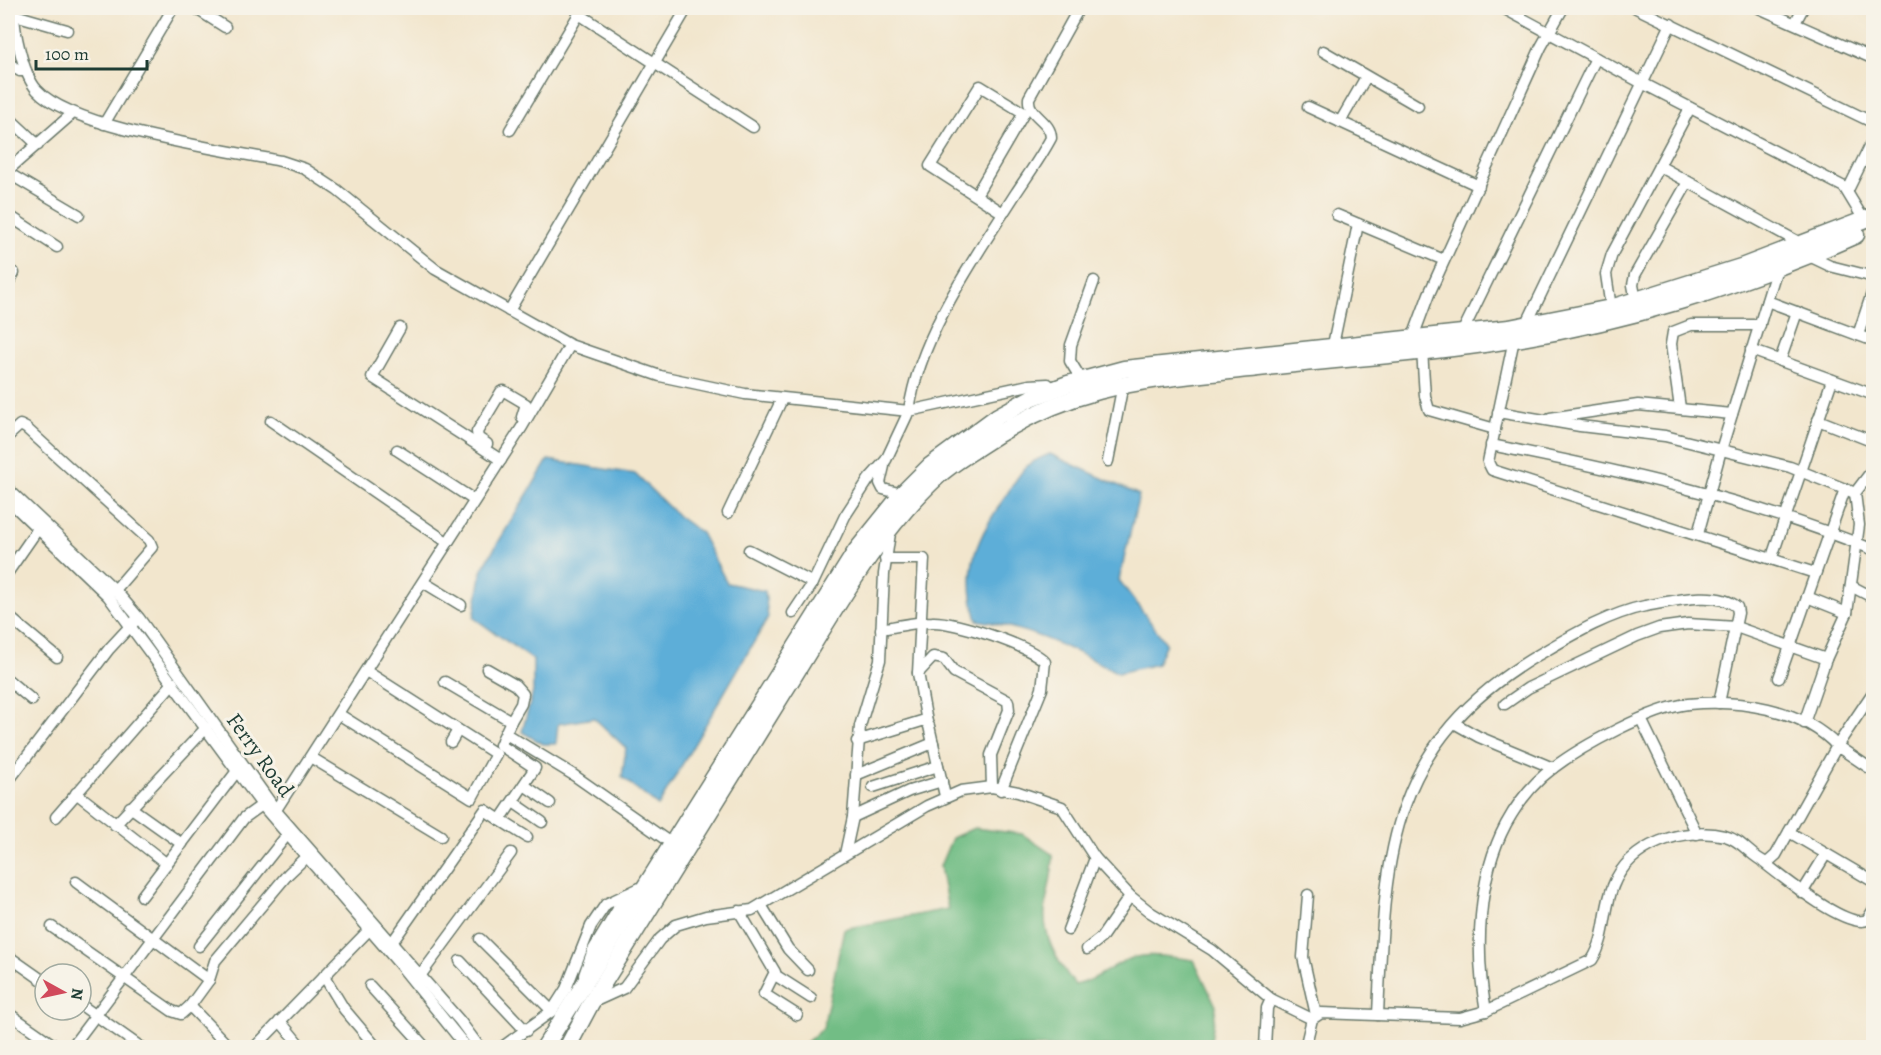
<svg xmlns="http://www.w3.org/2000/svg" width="1881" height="1055" font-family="Alegreya,serif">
  <rect width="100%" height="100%" fill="#f7f3e8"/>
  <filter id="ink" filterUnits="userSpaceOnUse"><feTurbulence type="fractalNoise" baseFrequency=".0167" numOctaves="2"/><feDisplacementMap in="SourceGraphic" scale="12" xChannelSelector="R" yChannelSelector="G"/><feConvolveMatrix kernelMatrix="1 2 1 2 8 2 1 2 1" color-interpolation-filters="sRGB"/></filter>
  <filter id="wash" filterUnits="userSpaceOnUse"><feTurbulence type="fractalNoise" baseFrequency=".008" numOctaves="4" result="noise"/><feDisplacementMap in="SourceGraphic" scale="24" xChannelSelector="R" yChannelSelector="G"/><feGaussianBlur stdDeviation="1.35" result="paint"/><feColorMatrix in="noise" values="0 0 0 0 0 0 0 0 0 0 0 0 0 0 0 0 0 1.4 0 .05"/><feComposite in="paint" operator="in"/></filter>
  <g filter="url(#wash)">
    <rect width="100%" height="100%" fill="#f2e6cd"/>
    <path fill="#72bd85" stroke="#487d5c" stroke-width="1.5" d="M 974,828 L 1022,834 L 1053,855 C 1053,872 1049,886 1046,902 C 1040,934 1057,961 1075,985 C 1093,981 1104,972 1120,963 C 1143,950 1169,957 1194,960 L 1216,1006 L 1210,1047 L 801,1047 L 823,1028 L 844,929 L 948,909 L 940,866 L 952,838 Z"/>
    <g fill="#5daed8" stroke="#3e7686" stroke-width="1.5">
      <path d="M 1050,454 L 1139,495 L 1119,580 L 1166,643 L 1157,664 L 1118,673 C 1076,650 1025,627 977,620 C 961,567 978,537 1007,494 C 1022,471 1023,464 1050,454 Z"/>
      <polygon points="548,460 635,474 679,517 701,533 727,583 765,591 768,618 658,806 622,777 626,748 594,718 558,724 556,744 543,744 522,732 533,692 533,660 474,618 482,569"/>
    </g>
  </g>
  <g filter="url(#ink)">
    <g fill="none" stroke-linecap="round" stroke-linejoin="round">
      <g stroke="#69786a" stroke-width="13">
        <g id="minor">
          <path d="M 14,8 C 13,28 23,75 37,90 C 72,129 225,150 281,161 L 305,169 L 337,190 L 435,269 L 570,345 L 660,376 L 745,394 L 909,411 C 919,336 976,256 1016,193 C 1028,175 1041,157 1051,138 C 1051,120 1027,116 1029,98 L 1079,8"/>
          <polyline points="195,8 225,27"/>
          <polyline points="1503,8 1644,84 1844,187 1864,220"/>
          <polyline points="1636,8 1874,123"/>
          <polyline points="1759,8 1874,59"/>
          <polyline points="8,13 67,30"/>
          <polyline points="1795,23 1803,8"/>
          <polyline points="1323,51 1418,106"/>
          <polyline points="8,63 20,71 26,71"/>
          <polyline points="1308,107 1479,186"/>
          <polyline points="8,117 38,145"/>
          <polyline points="1340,122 1366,77"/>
          <polyline points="104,124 173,8"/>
          <polyline points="510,130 579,14 753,127"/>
          <polyline points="1659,166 1802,244"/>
          <polyline points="8,170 72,114"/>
          <polyline points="8,173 79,215"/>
          <polyline points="1848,190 1874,137"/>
          <polyline points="976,195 1024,113 980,86 930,166 1003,213"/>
          <polyline points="8,215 57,247"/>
          <polyline points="1337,215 1444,260"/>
          <polyline points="1809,256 1830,266 1874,277"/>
          <polyline points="8,284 14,273"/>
          <polyline points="1636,301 1633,285 1635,275 1688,182"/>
          <polyline points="1767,301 1874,341"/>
          <polyline points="1611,308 1606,274 1612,254 1690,108"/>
          <polyline points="509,311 687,8"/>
          <polyline points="1526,325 1671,24"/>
          <polyline points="400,328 372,377 501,460"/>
          <polyline points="1462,333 1596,58"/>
          <polyline points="1858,335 1874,287"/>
          <polyline points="1413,337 1429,294 1541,47 1563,8"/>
          <polyline points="1514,339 1488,462 1492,470 1815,573"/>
          <polyline points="1333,345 1358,224"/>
          <polyline points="1422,350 1425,396 1429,410 1495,429"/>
          <polyline points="1751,350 1874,395"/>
          <polyline points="1780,361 1797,312"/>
          <polyline points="1081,379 1070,361 1071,345 1094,281"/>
          <polyline points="1680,408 1671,344 1673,332 1691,325 1760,325"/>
          <polyline points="1498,412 1580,426 1665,436 1790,467 1855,493"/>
          <polyline points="1550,418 1638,405 1732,414"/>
          <polyline points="1818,420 1874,442"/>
          <polyline points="271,421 447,542"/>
          <polyline points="8,436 20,425 26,428 149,540 152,547 115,590"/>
          <polyline points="487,444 478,438 477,432 501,392 504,391 526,404 522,417"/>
          <path d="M 1491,445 C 1622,471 1750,499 1874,550"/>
          <polyline points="397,450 474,500"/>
          <polyline points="1108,461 1123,384"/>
          <polyline points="884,466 880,483 883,489 902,494"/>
          <polyline points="8,489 115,590 139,618 277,812 460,1021 480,1048"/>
          <polyline points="8,500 108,596 262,805 401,966 467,1048"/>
          <polyline points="728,513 782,399"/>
          <polyline points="1698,534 1721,450 1777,268"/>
          <polyline points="749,550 813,583"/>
          <polyline points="1772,557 1832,380"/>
          <polyline points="885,559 924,559 918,673 927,722"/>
          <polyline points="8,572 42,523"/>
          <polyline points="423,582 461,605"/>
          <polyline points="1851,586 1874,598"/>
          <polyline points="1807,597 1847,613"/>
          <polyline points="793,613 813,583 845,516 869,479 886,460 909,411 1029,385 1048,384 1053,389"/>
          <polyline points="8,616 57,657"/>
          <path d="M 881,629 C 898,626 916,622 932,622 C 954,621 1032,646 1045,662 L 1042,689 L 1001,790"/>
          <polyline points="487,669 515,685 523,694 521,704 511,721"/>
          <polyline points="918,673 933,657 944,659 954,672 1008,701 1009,710 991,755 992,787"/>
          <polyline points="1779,678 1845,489"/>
          <polyline points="8,680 32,700"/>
          <polyline points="445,682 511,721 502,740"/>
          <polyline points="1505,704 1528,688 1637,636 1659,628 1688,624 1736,627 1826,659"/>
          <polyline points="340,715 472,798 496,754 366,671"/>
          <polyline points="1641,719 1697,834"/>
          <polyline points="1454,723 1479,737 1553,768"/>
          <polyline points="1804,723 1826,659 1847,613 1859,525 1855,493 1874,468"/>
          <polyline points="506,734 572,774 672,844"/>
          <polyline points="857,741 925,720 929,726 945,796"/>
          <polyline points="451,742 458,730"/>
          <polyline points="312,758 441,836"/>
          <polyline points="856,775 933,743"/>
          <polyline points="9,780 109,649 136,620"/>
          <polyline points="524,785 550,803"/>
          <polyline points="873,787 938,766"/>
          <polyline points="76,793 167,864"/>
          <polyline points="513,802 542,822"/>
          <polyline points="130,807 182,844"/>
          <polyline points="272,816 522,427 570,345"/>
          <polyline points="56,817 173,683"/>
          <polyline points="853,817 909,791 942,781"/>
          <polyline points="500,820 527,837"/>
          <polyline points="115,825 206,728"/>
          <polyline points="1789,832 1874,882"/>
          <polyline points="845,854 853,817 860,726 880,660 884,574 890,533"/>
          <path d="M 1763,862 C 1781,876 1846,929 1867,920 L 1874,909"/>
          <polyline points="76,882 209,980"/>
          <polyline points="1802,893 1826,854"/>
          <polyline points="1308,895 1303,957 1316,1015"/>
          <polyline points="142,896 237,771"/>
          <polyline points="761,905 788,949 808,970"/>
          <polyline points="739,911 775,972 764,994 797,1015"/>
          <polyline points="52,927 172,1011 181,1014 190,1006 209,980 215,961 288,874 307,856"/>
          <polyline points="1068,930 1095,858"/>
          <polyline points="480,939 552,1011"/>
          <polyline points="199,946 287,835"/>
          <polyline points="389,947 485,810 500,820 535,768 500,745"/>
          <polyline points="1087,949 1101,938 1130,896"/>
          <polyline points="8,956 45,982"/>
          <polyline points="460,961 526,1031"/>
          <polyline points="584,975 593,950 627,894"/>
          <polyline points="775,975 811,998"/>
          <polyline points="324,976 344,1009 377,1048"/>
          <polyline points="420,976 511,853"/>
          <polyline points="370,986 426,1048"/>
          <polyline points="591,1003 624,988 660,939 676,925 706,916 752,910 927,806 961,791 992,787 1018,792 1062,807 1095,858 1130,896 1150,912 1212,950 1271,999 1312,1019"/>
          <polyline points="81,1005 142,1048"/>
          <polyline points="190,1006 230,1048"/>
          <path d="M 1486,1011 L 1592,960 C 1607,937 1603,911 1613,886 C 1629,844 1684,826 1725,836 C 1742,840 1752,858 1767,863 L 1776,855 L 1837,746 L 1874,771"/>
          <polyline points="8,1013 58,1048"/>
          <path d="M 1378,1015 C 1385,856 1386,745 1538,655 C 1571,636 1607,614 1645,606 C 1669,602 1717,589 1737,607 L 1738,613 L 1719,703"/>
          <polyline points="280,1021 302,1048"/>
          <polyline points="71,1048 244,818 262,805"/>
          <polyline points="254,1048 369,930"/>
          <polyline points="501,1048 552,1011 566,989 591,926 606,904 646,885"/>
          <polyline points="1265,1048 1267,1008 1271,999"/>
          <path d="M 1305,1048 L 1312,1019 L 1321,1013 L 1460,1018 L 1486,1011 C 1475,953 1477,878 1506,824 C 1517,804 1534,782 1553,768 C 1582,746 1652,708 1688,704 C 1737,699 1802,708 1837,746 L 1874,691"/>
        </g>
      </g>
      <g stroke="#69786a" stroke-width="19">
        <g id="highway">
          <polyline points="544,1048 856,551 902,494 930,466 998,416 1031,398 1068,384 1124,369 1509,328 1611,308 1741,267 1874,216"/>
          <path d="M 567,1048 L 591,1003 C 655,899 720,795 785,690 C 831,617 874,535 938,476 C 950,465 964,457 977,448 C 1072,382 1148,380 1258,368 C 1337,359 1418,354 1497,342 C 1624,323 1739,287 1856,235"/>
        </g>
      </g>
      <use href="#minor" stroke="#fff" stroke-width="10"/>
      <use href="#highway" stroke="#fff" stroke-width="16"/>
    </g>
  </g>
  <g text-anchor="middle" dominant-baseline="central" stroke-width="6" stroke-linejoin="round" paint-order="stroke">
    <g font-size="22" fill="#1f3d34" stroke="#f7f3e8">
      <text transform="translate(260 755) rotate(54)">Ferry Road</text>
    </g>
  </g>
  <rect width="1881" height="1055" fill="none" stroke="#f7f3e8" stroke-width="30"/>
  <g transform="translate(63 992) rotate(98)"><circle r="28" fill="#f7f3e8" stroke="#a1aaa0" stroke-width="1.5"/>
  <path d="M0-4.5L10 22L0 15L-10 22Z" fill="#d1495b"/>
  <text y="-9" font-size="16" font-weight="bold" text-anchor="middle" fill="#1f3d34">N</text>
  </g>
  <path d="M36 60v9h111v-9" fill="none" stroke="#1f3d34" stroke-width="3"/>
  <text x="45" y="60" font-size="18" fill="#1f3d34" stroke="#f7f3e8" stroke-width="4.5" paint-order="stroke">100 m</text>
</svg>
